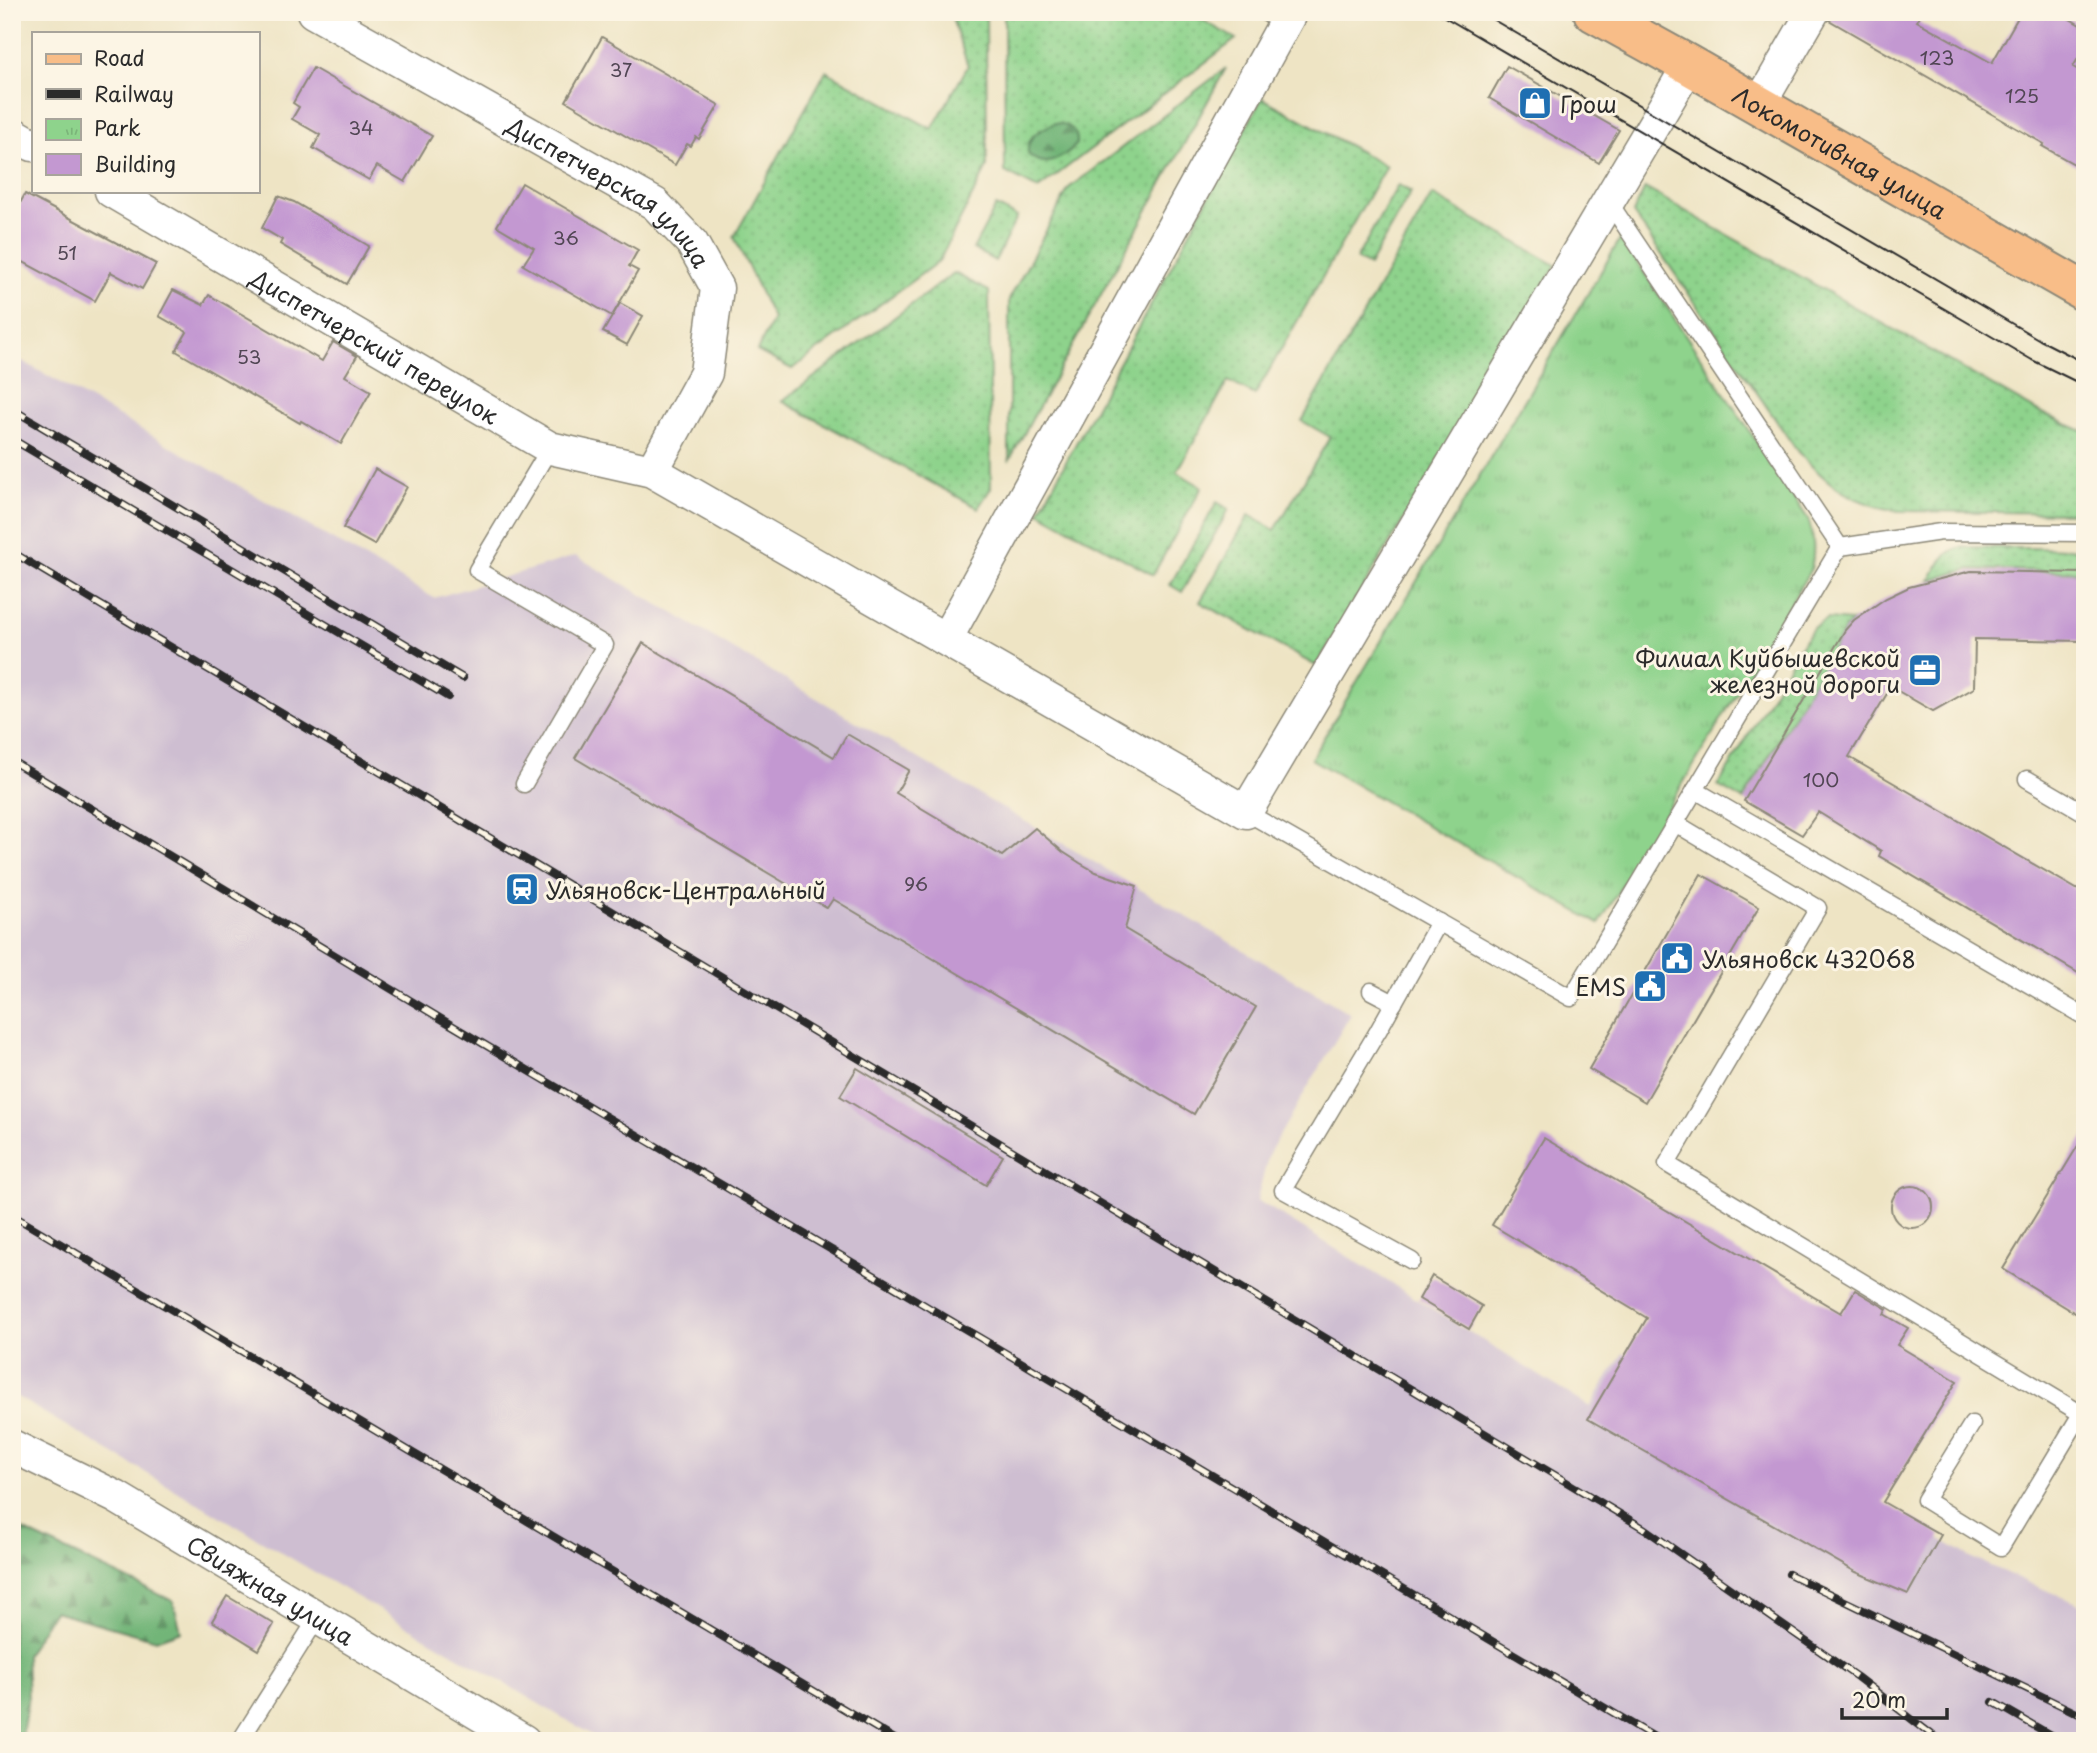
<svg xmlns="http://www.w3.org/2000/svg" width="2097" height="1753" font-family="'Playpen Sans',sans-serif">
  <defs>
    <pattern id="grass-dots" width="8" height="8" patternUnits="userSpaceOnUse" patternTransform="scale(1.75)"><rect width="8" height="8" fill="#8ed38c"/><path d="M2 2h.1M6 6h.1" fill="none" stroke="#7bb579" stroke-width="1.8" stroke-linecap="round"/></pattern>
    <pattern id="forest-firs" width="22" height="20" patternUnits="userSpaceOnUse" patternTransform="scale(1.75)"><rect width="22" height="20" fill="#72b578"/><path d="M5 1l3.5 6h-7zM16 11l3.5 6h-7z" fill="#5e9363"/></pattern>
    <pattern id="park-tufts" width="24" height="20" patternUnits="userSpaceOnUse" patternTransform="scale(1.75)"><rect width="24" height="20" fill="#8ed38c"/><path d="M3 7l-1-3M5 7V3M7 7l1-3M15 17l-1-3M17 17v-4M19 17l1-3" fill="none" stroke="#7bb579"/></pattern>
  </defs>
  <rect width="100%" height="100%" fill="#fcf5e5"/>
  <filter id="ink" filterUnits="userSpaceOnUse"><feTurbulence type="fractalNoise" baseFrequency=".0143" numOctaves="2"/><feDisplacementMap in="SourceGraphic" scale="14" xChannelSelector="R" yChannelSelector="G"/><feConvolveMatrix kernelMatrix="1 2 1 2 8 2 1 2 1" color-interpolation-filters="sRGB"/></filter>
  <filter id="wash" filterUnits="userSpaceOnUse"><feTurbulence type="fractalNoise" baseFrequency=".00686" numOctaves="4" result="noise"/><feDisplacementMap in="SourceGraphic" scale="28" xChannelSelector="R" yChannelSelector="G"/><feGaussianBlur stdDeviation="1.57" result="paint"/><feColorMatrix in="noise" values="0 0 0 0 0 0 0 0 0 0 0 0 0 0 0 0 0 1.4 0 .05"/><feComposite in="paint" operator="in"/></filter>
  <g filter="url(#wash)">
    <rect width="100%" height="100%" fill="#eee4c4"/>
    <polygon fill="#cebed1" points="12,355 434,598 576,556 1351,1014 1269,1153 1257,1200 1590,1407 1623,1353 1974,1559 2085,1607 2085,1741 602,1741 12,1394"/>
    <g fill="url(#grass-dots)" stroke="#5c7f5c" stroke-width="2">
      <polygon points="950,12 986,12 987,167 939,261 792,369 757,351 773,319 734,237 826,71 932,129 968,66"/>
      <polygon points="1004,12 1188,12 1236,39 1038,189 1005,172"/>
      <polygon points="1226,68 1009,461 1009,300 1069,188"/>
      <polygon points="1262,98 1386,166 1255,395 1228,381 1177,472 1202,487 1153,575 1039,512"/>
      <polygon points="1398,185 1411,192 1369,266 1356,259"/>
      <path d="M 1645,188 L 2037,411 L 2085,432 L 2085,513 L 1899,511 C 1851,503 1831,487 1798,452 L 1633,213 Z"/>
      <polygon points="1432,195 1556,265 1316,666 1200,602 1249,515 1275,530 1330,437 1302,421"/>
      <polygon points="996,206 1017,217 995,261 973,249"/>
      <polygon points="954,273 989,291 991,488 978,508 782,401"/>
      <polygon points="1217,502 1229,509 1182,592 1170,585"/>
      <path d="M 1961,547 L 2085,549 L 2085,572 L 1970,569 L 1930,580 C 1938,565 1944,552 1961,547 Z"/>
      <polygon points="1827,619 1852,621 1845,629 1743,800 1718,786 1805,639 1814,627"/>
    </g>
    <g fill="url(#forest-firs)" stroke="#4e7052" stroke-width="2">
      <path d="M 1055,123 C 1069,124 1078,129 1077,144 C 1063,158 1045,171 1028,154 C 1026,135 1040,130 1055,123 Z"/>
      <polygon points="12,1525 173,1601 181,1631 156,1640 54,1611 26,1655 28,1698 21,1741 12,1741"/>
    </g>
    <path fill="url(#park-tufts)" stroke="#5c7f5c" stroke-width="2" d="M 1621,238 L 1808,519 C 1814,537 1815,551 1811,569 L 1599,924 L 1311,759 Z"/>
    <g id="blocks">
      <g fill="#c398d1">
        <polygon points="1831,12 1922,12 1917,21 1992,63 2021,12 2058,12 2085,28 2085,47 2073,67 2085,74 2085,170 2042,146 2044,144 1829,20"/>
        <polygon points="602,37 719,105 699,139 696,137 691,146 687,144 675,165 566,101"/>
        <polygon points="1507,66 1619,130 1599,163 1489,98"/>
        <polygon points="313,68 432,136 405,182 377,166 369,180 313,148 320,135 292,119 299,107 293,103"/>
        <polygon points="522,183 638,250 629,266 638,271 612,316 523,265 534,248 497,226"/>
        <polygon points="25,194 156,264 142,289 111,272 95,301 12,256 12,218"/>
        <polygon points="278,196 294,202 369,246 347,284 280,244 282,240 262,228"/>
        <polygon points="173,290 203,305 209,295 322,361 333,342 357,356 345,376 371,391 341,444 301,421 300,423 176,351 187,332 159,316"/>
        <polygon points="620,303 643,316 627,345 603,332"/>
        <polygon points="375,469 407,487 374,545 343,528"/>
        <polygon points="1971,571 2085,573 2085,641 1975,639 1974,688 1933,711 1891,687 1849,757 2085,894 2085,977 1879,856 1881,851 1818,812 1802,835 1744,801 1845,630 1854,620 1886,598 1909,587"/>
        <polygon points="643,643 834,757 847,734 909,770 896,793 1002,856 1035,828 1063,852 1080,863 1096,872 1137,886 1125,929 1256,1007 1194,1114 833,899 827,908 575,758"/>
        <polygon points="1701,874 1759,907 1645,1102 1589,1069"/>
        <polygon points="857,1068 1003,1156 986,1185 840,1096"/>
        <polygon points="2085,1134 2085,1319 2003,1269"/>
        <polygon points="1544,1138 1841,1313 1855,1290 1887,1309 1884,1314 1908,1328 1897,1345 1957,1381 1883,1502 1941,1535 1908,1594 1856,1572 1588,1419 1647,1318 1492,1225"/>
        <circle cx="1912" cy="1207" r="21"/>
        <polygon points="1432,1276 1482,1306 1469,1329 1419,1299"/>
        <polygon points="227,1596 274,1624 259,1650 212,1621"/>
      </g>
    </g>
  </g>
  <g filter="url(#ink)">
    <use href="#blocks" fill-opacity="0" stroke="#8c8878" stroke-width="2"/>
    <g fill="none" stroke-linecap="round" stroke-linejoin="round">
      <g stroke="#8c8878" stroke-width="19">
        <g id="service">
          <polyline points="1264,12 1284,23"/>
          <polyline points="1609,202 1840,547"/>
          <polyline points="1840,547 1941,532 2085,533"/>
          <polyline points="2027,779 2085,813"/>
          <polyline points="524,784 605,645 477,570 550,448"/>
          <polyline points="1695,790 2085,1017"/>
          <polyline points="1246,812 1571,998 1840,547"/>
          <polyline points="1675,823 1818,908 1667,1164 2085,1416"/>
          <polyline points="1371,991 1394,1003"/>
          <polyline points="1412,1261 1283,1190 1378,1031 1439,922"/>
          <polyline points="1972,1424 1925,1500 2001,1547 2081,1414"/>
          <polyline points="240,1741 318,1617"/>
        </g>
      </g>
      <g stroke="#8c8878" stroke-width="35">
        <g id="minor">
          <path id="s1" d="M 313,12 L 655,204 L 692,243 L 717,288 L 706,373 L 652,471"/>
          <polyline points="1759,105 1813,12"/>
          <polyline points="12,133 33,145"/>
          <path id="s2" d="M 111,191 L 550,448 L 652,471 L 1246,812 L 1689,65"/>
          <polyline points="946,639 1291,12"/>
          <path id="s3" d="M 12,1446 L 116,1497 L 524,1741"/>
        </g>
      </g>
      <g stroke="#8c8878" stroke-width="42">
        <g id="primary">
          <path id="s4" d="M 1593,12 L 1689,65 L 2085,292"/>
        </g>
      </g>
      <use href="#service" stroke="#fff" stroke-width="16"/>
      <use href="#minor" stroke="#fff" stroke-width="32"/>
      <use href="#primary" stroke="#f8bd88" stroke-width="38"/>
      <g stroke="#2b2b2b" stroke-width="2">
        <polyline points="1436,12 2032,360 2085,386"/>
        <polyline points="1480,12 2040,340 2085,363"/>
      </g>
      <g stroke="#2b2b2b" stroke-width="8">
        <g id="rail">
          <polyline points="12,409 463,678"/>
          <polyline points="12,439 448,697"/>
          <polyline points="12,552 1645,1529 1857,1677 1940,1741"/>
          <polyline points="12,761 438,1017 1661,1741"/>
          <polyline points="12,1215 898,1741"/>
          <polyline points="1789,1574 2085,1717"/>
          <polyline points="1993,1702 2061,1741"/>
        </g>
      </g>
      <use href="#rail" stroke="#fcf5e5" stroke-width="5" stroke-dasharray="16" stroke-linecap="butt"/>
    </g>
  </g>
  <defs>
    <g id="shop-square" transform="scale(1.75)"><rect x="-9" y="-9" width="18" height="18" rx="4" fill="#1f6fb2" stroke="#fcf5e5"/><path d="M-5-2.5h2.3a2.7 3.5 0 0 1 5.4 0H5L5.5 6h-11ZM-1.5-2.5h3a1.5 2.3 0 0 0-3 0Z" fill="#fff"/></g>
    <g id="office-square" transform="scale(1.75)"><rect x="-9" y="-9" width="18" height="18" rx="4" fill="#1f6fb2" stroke="#fcf5e5"/><path d="M-6-3h4V-5.5h4V-3h4V5H-6ZM-1-4.5V-3h2v-1.5ZM-6 0V1H6V0Z" fill="#fff"/></g>
    <g id="station-square" transform="scale(1.75)"><rect x="-9" y="-9" width="18" height="18" rx="4" fill="#1f6fb2" stroke="#fcf5e5"/><path d="M-3-6H3Q5-6 5-4V2Q5 4 3 4L4.5 6H3L1.5 4h-3L-3 6H-4.5L-3 4Q-5 4-5 2V-4Q-5-6-3-6ZM-3.5-4v3h7v-3ZM-3.5 1v1.5H-2V1ZM2 1v1.5H3.5V1Z" fill="#fff"/></g>
    <g id="civic-square" transform="scale(1.75)"><rect x="-9" y="-9" width="18" height="18" rx="4" fill="#1f6fb2" stroke="#fcf5e5"/><path d="M-.6-6.5H3V-4.5H.6V-3L4-1V1h2V6H-6V1h2V-1L-.6-3ZM-1.2 2.5V6h2.4V2.5Z" fill="#fff"/></g>
  </defs>
  <g fill-rule="evenodd">
    <use href="#shop-square" x="1535" y="103"/>
    <use href="#office-square" x="1925" y="670"/>
    <use href="#station-square" x="522" y="889"/>
    <use href="#civic-square" x="1677" y="958"/>
    <use href="#civic-square" x="1650" y="986"/>
  </g>
  <g text-anchor="middle" dominant-baseline="central" stroke-width="6" stroke-linejoin="round" paint-order="stroke">
    <g font-size="19" fill="#514654">
      <text x="1937" y="57">123</text>
      <text x="621" y="69">37</text>
      <text x="2022" y="95">125</text>
      <text x="361" y="127">34</text>
      <text x="566" y="237">36</text>
      <text x="67" y="252">51</text>
      <text x="249" y="356">53</text>
      <text x="1821" y="779">100</text>
      <text x="916" y="883">96</text>
    </g>
    <g font-size="23" fill="#2b2b2b" stroke="#fcf5e5" text-anchor="start">
      <text x="1560" y="103">Грош</text>
      <text x="1900" y="657" text-anchor="end">Филиал Куйбышевской<tspan x="1900" dy="26">железной дороги</tspan></text>
      <text x="546" y="889">Ульяновск-Центральный</text>
      <text x="1702" y="958">Ульяновск 432068</text>
      <text x="1626" y="986" text-anchor="end">EMS</text>
    </g>
    <g font-size="23" fill="#2b2b2b" stroke="#fcf5e5">
      <text stroke="none"><textPath href="#s4" startOffset="284">Локомотивная улица</textPath></text>
      <text stroke="none"><textPath href="#s1" startOffset="348">Диспетчерская улица</textPath></text>
      <text stroke="none"><textPath href="#s2" startOffset="306">Диспетчерский переулок</textPath></text>
      <text stroke="none"><textPath href="#s3" startOffset="296">Свияжная улица</textPath></text>
    </g>
  </g>
  <rect width="2097" height="1753" fill="none" stroke="#fcf5e5" stroke-width="42"/>
  <rect x="32" y="32" width="228" height="161" fill="#fcf5e5" stroke="#a8a49b" stroke-width="2"/>
  <rect x="46" y="54" width="35" height="10" fill="#f8bd88" stroke="#a8a49b" stroke-width="2"/>
  <text x="94" y="66" font-size="21" fill="#2b2b2b">Road</text>
  <rect x="46" y="89" width="35" height="10" fill="#2b2b2b" stroke="#a8a49b" stroke-width="2"/>
  <text x="94" y="102" font-size="21" fill="#2b2b2b">Railway</text>
  <rect x="46" y="119" width="35" height="21" fill="url(#park-tufts)" stroke="#a8a49b" stroke-width="2"/>
  <text x="94" y="136" font-size="21" fill="#2b2b2b">Park</text>
  <rect x="46" y="154" width="35" height="21" fill="#c398d1" stroke="#a8a49b" stroke-width="2"/>
  <text x="94" y="172" font-size="21" fill="#2b2b2b">Building</text>
  <path d="M1842 1708v10h105v-10" fill="none" stroke="#2b2b2b" stroke-width="3.5"/>
  <text x="1852" y="1708" font-size="21" fill="#2b2b2b" stroke="#fcf5e5" stroke-width="5" paint-order="stroke">20 m</text>
</svg>
